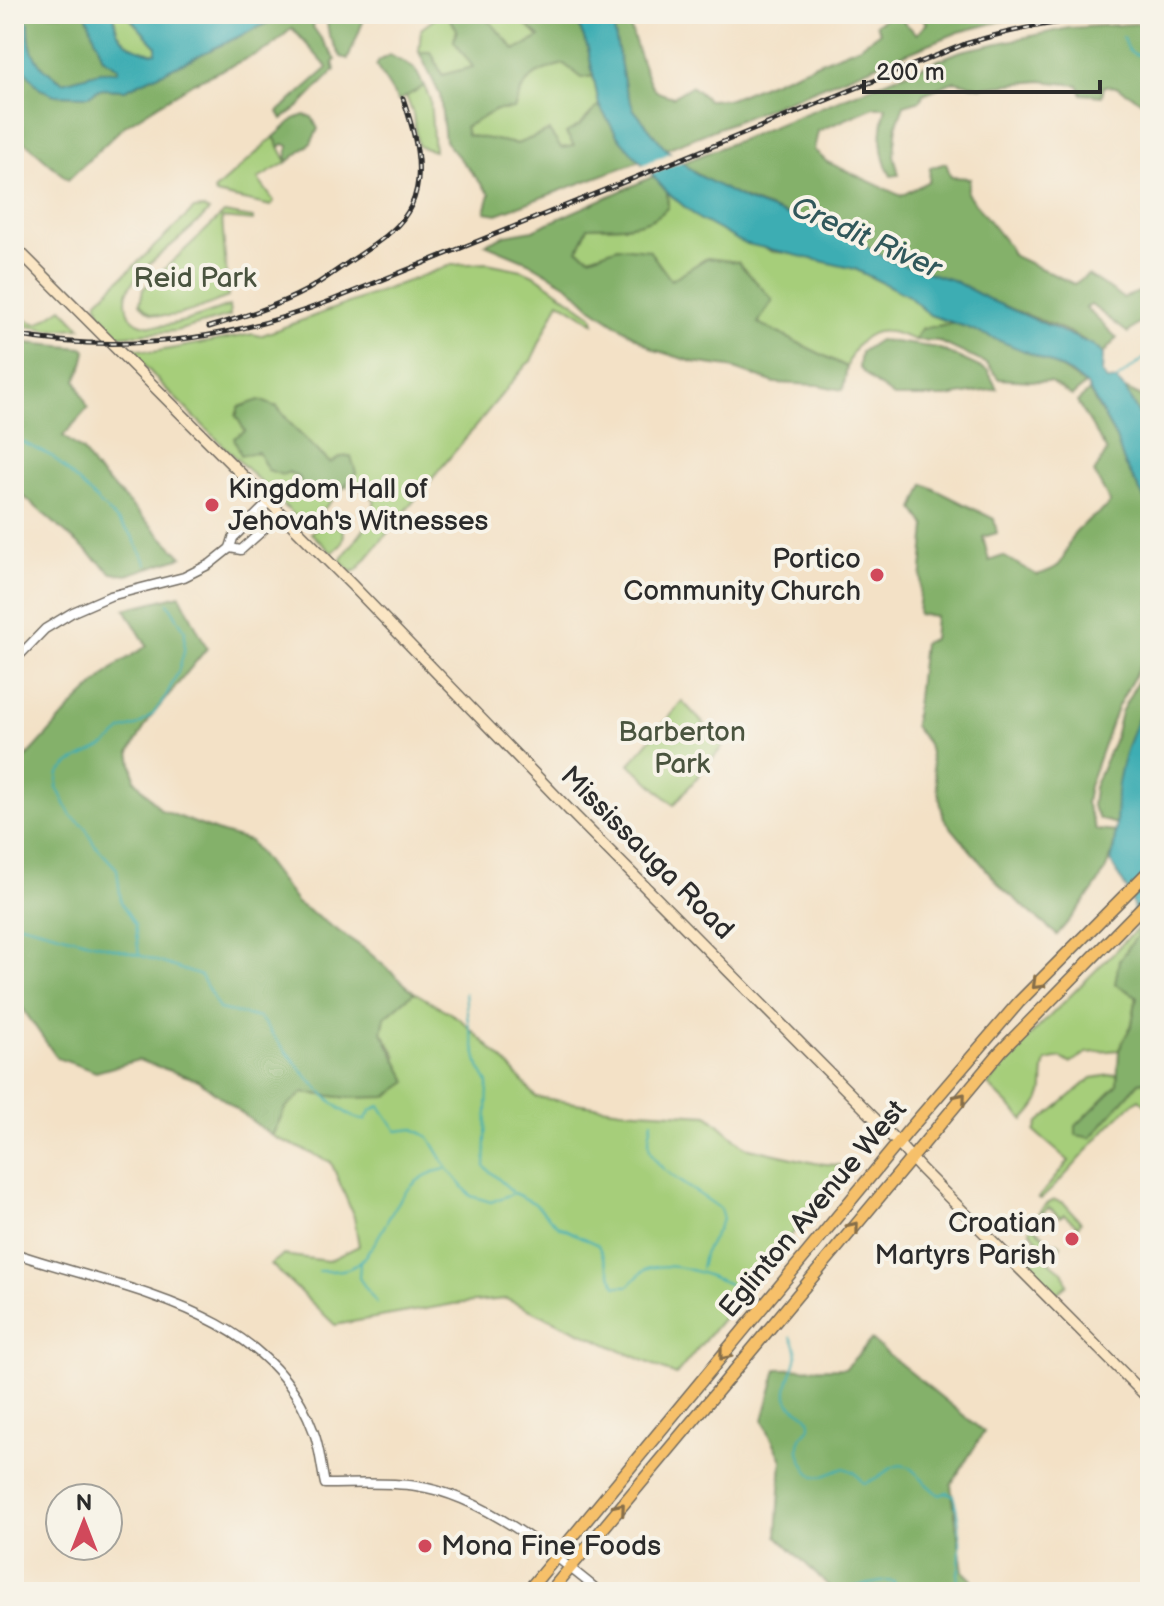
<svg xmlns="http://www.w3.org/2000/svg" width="1164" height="1606" font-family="'Balsamiq Sans',sans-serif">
  <rect width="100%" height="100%" fill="#f7f3e8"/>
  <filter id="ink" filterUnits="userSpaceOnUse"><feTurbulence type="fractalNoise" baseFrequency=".0125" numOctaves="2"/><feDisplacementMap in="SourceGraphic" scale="16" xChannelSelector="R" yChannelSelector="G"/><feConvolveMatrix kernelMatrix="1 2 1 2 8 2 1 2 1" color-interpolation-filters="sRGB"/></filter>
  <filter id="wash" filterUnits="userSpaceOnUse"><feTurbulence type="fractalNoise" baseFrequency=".006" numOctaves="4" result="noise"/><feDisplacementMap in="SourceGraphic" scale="32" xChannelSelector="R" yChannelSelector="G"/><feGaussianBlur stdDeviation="1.8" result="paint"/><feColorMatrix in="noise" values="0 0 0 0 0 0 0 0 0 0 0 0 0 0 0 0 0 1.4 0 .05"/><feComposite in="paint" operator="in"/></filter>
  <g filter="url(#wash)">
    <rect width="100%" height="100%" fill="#f3e1c6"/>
    <g fill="#a6ce7a" stroke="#687c52" stroke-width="2">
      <path d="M 115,14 L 126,14 L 156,46 L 156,53 C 133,52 113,39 115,14 Z"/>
      <polygon points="441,14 450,14 449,18 457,29 454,41 474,67 442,75 431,52 419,52 421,29"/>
      <polygon points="477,14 515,14 540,38 515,50 491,23"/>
      <path d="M 564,64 L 582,77 L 593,76 L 599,105 L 580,125 L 566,133 L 575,146 L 561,148 L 549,131 L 517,144 L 468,136 L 464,127 L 496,110 L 514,109 C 523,79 534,71 564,64 Z"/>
      <polygon points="424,86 430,99 434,151 418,146 413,114 406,96"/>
      <polygon points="274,137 287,162 258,179 274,201 271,206 216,194 214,191"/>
      <path d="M 667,192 L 699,219 L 773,252 L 790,253 L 855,269 L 907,295 L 930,315 L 953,323 L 921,329 L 915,340 C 906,337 897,333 889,332 C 866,328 852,348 847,367 L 757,323 L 707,258 L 671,280 L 618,247 L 590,257 L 577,250 L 588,227 C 624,226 638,230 668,206 Z"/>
      <path d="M 203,208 L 209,211 C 187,236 149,259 131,285 C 126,292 125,300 127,308 C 137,345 205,314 229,306 L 230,316 L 176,331 L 114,336 L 102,323 L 98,306 L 96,305 L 98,300 L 194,209 Z"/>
      <path d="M 224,213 L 253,218 L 253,221 L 222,218 L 228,297 C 204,305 158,332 140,303 L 143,289 Z"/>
      <path d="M 487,263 L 522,270 L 536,276 L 592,315 L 594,323 L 559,301 L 531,361 L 526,365 L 357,570 L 352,572 L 340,561 C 351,542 377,523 374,499 L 356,485 L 343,488 L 356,473 L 330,463 L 295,429 L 277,406 L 258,452 L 268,470 L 288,472 L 301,479 L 302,486 L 328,487 L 340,491 L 314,520 L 304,525 L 164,387 L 128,347 L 153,352 L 253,334 L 260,336 L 451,265 Z"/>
      <polygon points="62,308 81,328 50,330 14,324 14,316 38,324"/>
      <polygon points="324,521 342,529 344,535 341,545 332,553 311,533"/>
      <polygon points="682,701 724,745 674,805 630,764"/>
      <path d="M 1138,928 L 1139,933 L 1119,961 L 1137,995 L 1132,1024 L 1119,1050 L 1087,1053 L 1070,1063 L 1061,1058 L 1046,1061 C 1042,1073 1044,1076 1043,1087 C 1043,1099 1032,1112 1024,1120 L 988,1085 L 1017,1049 Z"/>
      <polygon points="414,992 460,1019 508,1065 536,1097 621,1110 708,1115 745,1147 815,1163 848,1166 676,1375 506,1299 454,1304 335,1325 271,1264 283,1255 328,1261 359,1246 354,1217 331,1162 272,1136 286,1107 303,1093 350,1098 397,1056 382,1032 385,1017"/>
      <path d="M 1117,1074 L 1117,1085 L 1077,1126 L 1091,1137 L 1139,1082 L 1150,1080 L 1150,1109 L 1139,1099 C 1102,1127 1077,1168 1041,1199 L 1038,1198 L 1069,1161 L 1035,1132 L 1039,1122 L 1092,1078 Z"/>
      <path d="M 1054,1200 L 1064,1203 L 1081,1222 L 1078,1226 L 1064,1214 L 1060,1217 L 1049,1208 L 1035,1218 L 1035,1228 L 1054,1244 L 1057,1242 L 1061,1245 L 1056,1252 L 1041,1244 L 1030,1231 C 1031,1219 1043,1205 1054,1200 Z"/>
      <polygon points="1017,1240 1024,1240 1064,1273 1067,1285 1058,1292 1053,1293 1042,1277 1010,1249"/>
    </g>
    <g fill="#84b16a" stroke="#586e4a" stroke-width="2">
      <path d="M 14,14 L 86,14 L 103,58 L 118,68 L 118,71 L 100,72 L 64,82 C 37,67 28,55 29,23 L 15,25 L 14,31 Z"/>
      <polygon points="287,14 316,14 313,27 336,60 333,62 335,70 300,106 282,119 278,112 328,68 292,28 270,48 193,83 123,127 68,180 30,146 14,135 14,48 21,65 55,95 89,96 99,89 125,90"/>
      <polygon points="332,14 358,15 363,22 348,59 341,57 329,35 327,23"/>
      <path d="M 450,14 L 477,14 L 491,23 L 515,50 L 540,37 L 515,14 L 574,14 L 588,48 L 593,76 L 582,78 L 564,64 C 534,71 523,79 514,109 L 496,110 L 465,127 L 467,135 L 517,144 L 549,131 L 561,148 L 574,146 L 566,133 L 580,125 L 599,105 L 618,137 L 640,161 L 497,214 L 485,212 L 490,194 L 445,141 L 440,95 L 419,52 L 431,52 L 442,75 L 473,67 L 454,41 L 457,29 L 449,18 Z"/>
      <path d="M 611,14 L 626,14 C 632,30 646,82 655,90 C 660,94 667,95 673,97 L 691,86 L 708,100 L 730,99 L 860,46 L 880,32 L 876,24 L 886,18 L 882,14 L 895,14 L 917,34 L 927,23 L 918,14 L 1030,14 L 959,32 L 666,149 L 634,110 L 625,87 Z"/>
      <path d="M 1150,23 L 1150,107 L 1118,87 L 1104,86 L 1102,96 L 1082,94 L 1078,85 L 1041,81 L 980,87 L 955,81 L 923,94 L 921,100 L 904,105 L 897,124 L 894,155 L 899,175 L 891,176 C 878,153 880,131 886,107 L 874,107 L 818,131 L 814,150 L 827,162 L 901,196 L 929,181 L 930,168 L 946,163 L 951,177 L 970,178 L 967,193 L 1008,245 L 1012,255 L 1074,284 L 1088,275 L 1123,298 L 1150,288 L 1150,314 L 1128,333 L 1091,305 L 1086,308 L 1117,338 L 1103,354 C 1080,332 1030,317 999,304 C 982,297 967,286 950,280 C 929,272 906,268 886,258 C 875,253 866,244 855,239 C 797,215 733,203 682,163 L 961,51 L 1069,28 Z"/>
      <polygon points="390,55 415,69 424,86 398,101 376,66 379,61"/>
      <polygon points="304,115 312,117 318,129 311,143 289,161 286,158 289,146 283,144 280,147 274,137 294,119"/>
      <path d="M 654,176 L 667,192 L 668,207 C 649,230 615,226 588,227 L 578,250 L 590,257 L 618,247 L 649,250 L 671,280 L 707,258 L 738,262 L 773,300 L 758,323 L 847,367 L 843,390 L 818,385 L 775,383 L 729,367 L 693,362 L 655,350 L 592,308 L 569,286 L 528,262 L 485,244 L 505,235 L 533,230 Z"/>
      <path d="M 953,323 C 998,337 1048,356 1085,385 L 1072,396 L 1050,382 L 999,379 L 987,364 L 938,341 L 915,340 L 921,329 Z"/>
      <path d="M 879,340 L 938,348 L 988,371 L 997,389 L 946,397 L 894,397 C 882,388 867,379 859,367 L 861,352 Z"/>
      <polygon points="14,342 83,348 86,352 82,368 76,380 88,408 63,436 83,451 94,468 182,557 127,575 112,573 14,488"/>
      <polygon points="1125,389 1150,401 1150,436"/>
      <path d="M 1089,391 L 1116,438 L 1124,462 L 1150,509 L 1150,647 L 1117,708 L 1089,786 L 1086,803 L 1096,830 L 1116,832 C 1113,874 1083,903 1057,935 L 1003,889 L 944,819 L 928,744 L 914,726 L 923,643 L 933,639 L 935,616 L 918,614 L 926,526 L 914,509 L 924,484 L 994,519 L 997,533 L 983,537 L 989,561 L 1003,556 L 1037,575 C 1071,564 1059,560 1073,535 C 1079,525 1097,515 1107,507 L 1110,502 L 1094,473 L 1107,451 L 1077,402 Z"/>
      <polygon points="259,400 277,407 295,429 330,463 340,457 351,456 356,473 340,491 328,487 318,498 302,486 300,478 289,472 282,475 268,470 258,452 241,455 234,438 245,431 236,416 239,407"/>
      <polygon points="180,595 207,648 150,718 130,752 135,780 161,810 216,831 250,841 297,903 365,949 414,992 385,1017 382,1032 408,1082 386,1097 350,1098 303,1093 286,1107 272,1136 198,1080 138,1060 96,1072 57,1058 21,1006 14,963 14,771 74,705 115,666 147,646 125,609"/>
      <polygon points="1150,658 1150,694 1136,723 1118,788 1116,824 1099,819 1092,806 1094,787 1114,741 1121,712"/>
      <polygon points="1139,933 1150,942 1150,1080 1139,1082 1091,1138 1076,1135 1076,1126 1117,1085 1119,1050 1132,1024 1137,996 1115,984 1119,961"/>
      <polygon points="871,1340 984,1432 951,1485 963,1571 985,1592 835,1592 777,1536 782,1460 763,1420 777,1369 846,1368"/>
    </g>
    <g fill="#3cadb3" stroke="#346c6f" stroke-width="2">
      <path d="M 86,14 L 115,14 C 112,39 131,48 152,53 L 156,52 L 156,46 L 126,14 L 287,14 L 125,90 L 99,89 L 89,96 L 55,95 L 40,89 L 21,65 L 14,48 L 15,25 L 20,18 L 29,23 C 28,54 37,67 63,82 L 100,72 L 118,71 L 118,68 L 103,58 Z"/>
      <polygon points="574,14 611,14 625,87 634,110 666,149 696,174 745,200 854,239 889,260 952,280 990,300 1093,345 1103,354 1102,373 1107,381 1116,380 1125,389 1150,436 1150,509 1124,462 1116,438 1087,386 1071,373 1034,355 966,327 930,315 907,295 855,269 743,243 699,219 667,192 618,137 599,105 588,48"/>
      <path d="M 1150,694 L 1150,942 L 1139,933 L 1131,897 L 1111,862 C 1117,838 1116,815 1117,792 C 1120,759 1135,723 1150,694 Z"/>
    </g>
    <polygon fill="#f3e1c6" points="675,151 685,160 648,175 640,166"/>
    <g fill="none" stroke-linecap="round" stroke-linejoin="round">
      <g stroke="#3cadb3" stroke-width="2">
        <path d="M 1123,37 C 1126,53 1136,56 1150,57"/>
        <polyline points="1116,380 1150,354"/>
        <polyline points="14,438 53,457 131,534 147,564"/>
        <path d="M 168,603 L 185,631 L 184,652 L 178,672 L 165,698 L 153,714 L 139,725 L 123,730 L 106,745 L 70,763 L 59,773 L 57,787 L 71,816 L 85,827 L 94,844 L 117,869 L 121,902 L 135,925 L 139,955 L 201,976 L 219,1009 L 260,1018 C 277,1041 337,1121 365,1120 L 371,1110 L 380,1106 L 397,1131 L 414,1129 L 429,1137 L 448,1169 L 471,1196 L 491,1202 L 514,1193 L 534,1203 L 558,1226 L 598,1245 L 616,1286 L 628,1286 C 635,1281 640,1272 647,1269 C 672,1260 707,1274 729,1284"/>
        <polyline points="17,923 139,955"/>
        <polyline points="465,993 468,1022 479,1067 488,1083 485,1167 512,1191"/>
        <path d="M 652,1121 C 651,1128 648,1139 649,1146 C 654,1173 701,1192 720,1209 L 723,1219 L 704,1254 L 701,1268"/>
        <polyline points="360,1263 359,1278 377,1304"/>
        <path d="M 319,1271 C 329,1271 340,1272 350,1268 C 360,1264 366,1255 372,1247 C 394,1214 402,1177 445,1169"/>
        <path d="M 791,1337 C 805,1360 789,1368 787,1390 C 784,1411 809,1409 810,1423 C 811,1431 804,1432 801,1438 C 794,1452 805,1468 814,1477 L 821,1477 L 844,1468 L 854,1472 L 863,1483 C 879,1482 894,1457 910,1468 C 921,1476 927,1488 940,1495 L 947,1492 L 953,1495 C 962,1524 963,1563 954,1592"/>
        <polyline points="835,1592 846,1588 887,1581 894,1582 897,1592"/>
      </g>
    </g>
  </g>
  <g filter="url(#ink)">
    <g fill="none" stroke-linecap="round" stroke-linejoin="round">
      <g stroke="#716b61" stroke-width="11">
        <g id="tertiary">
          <polyline points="230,548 241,550 280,515"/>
          <polyline points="14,661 45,629 73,612 110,596 184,577 210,564 230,548 233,538 268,503"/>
          <path d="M 14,1253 C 122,1290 269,1307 313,1430 C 320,1447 321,1467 325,1484 C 355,1484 386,1482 416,1486 C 482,1495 550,1551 600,1592"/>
        </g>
      </g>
      <g stroke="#716b61" stroke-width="13">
        <polyline id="secondary" points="14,246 352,585 574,815 886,1130 921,1169 1150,1400"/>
      </g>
      <g stroke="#716b61" stroke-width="14">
        <g id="primary">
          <polyline points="527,1592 908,1131 1019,1002 1150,870"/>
          <polyline points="550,1592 1001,1051 1150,899"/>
        </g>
      </g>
      <use href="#tertiary" stroke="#fff" stroke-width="8"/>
      <use href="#secondary" stroke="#fbe6c4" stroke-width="10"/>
      <use href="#primary" stroke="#f6c06b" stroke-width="11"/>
      <g stroke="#2b2b2b" stroke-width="5">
        <g id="rail">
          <path d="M 209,327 C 242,317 277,306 307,290 C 324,280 341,267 358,256 C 378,242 400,229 411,206 C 427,172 414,131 403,98"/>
          <path d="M 14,335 C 123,354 227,341 330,301 L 965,44 C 1026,25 1086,15 1150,17"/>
        </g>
      </g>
      <use href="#rail" stroke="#f7f3e8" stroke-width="2" stroke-dasharray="6" stroke-linecap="butt"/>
    </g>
    <defs><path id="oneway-chevron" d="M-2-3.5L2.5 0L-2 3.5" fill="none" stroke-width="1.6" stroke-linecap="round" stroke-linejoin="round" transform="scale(2)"/></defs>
    <g stroke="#866e48">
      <use href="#oneway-chevron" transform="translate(1037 984) rotate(135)"/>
      <use href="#oneway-chevron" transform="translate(961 1098) rotate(-50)"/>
      <use href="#oneway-chevron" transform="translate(854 1227) rotate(-51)"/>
      <use href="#oneway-chevron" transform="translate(724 1355) rotate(129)"/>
      <use href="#oneway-chevron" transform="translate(620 1508) rotate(-50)"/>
    </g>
  </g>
  <g fill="#d1495b" stroke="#f7f3e8" stroke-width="3">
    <circle cx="212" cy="505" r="8"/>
    <circle cx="877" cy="575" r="8"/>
    <circle cx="1072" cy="1239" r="8"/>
    <circle cx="425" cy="1546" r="8"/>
  </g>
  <g text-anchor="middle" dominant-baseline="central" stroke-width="8" stroke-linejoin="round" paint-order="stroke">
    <g font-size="28" fill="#4a543f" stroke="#f7f3e8">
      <text x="195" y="278">Reid Park</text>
      <text x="682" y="732">Barberton<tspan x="682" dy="32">Park</tspan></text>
    </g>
    <g font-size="28" fill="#2b2b2b" stroke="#f7f3e8" text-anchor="start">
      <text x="228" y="489">Kingdom Hall of<tspan x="228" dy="32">Jehovah's Witnesses</tspan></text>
      <text x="861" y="559" text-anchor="end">Portico<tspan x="861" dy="32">Community Church</tspan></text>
      <text x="1056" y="1223" text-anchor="end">Croatian<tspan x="1056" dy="32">Martyrs Parish</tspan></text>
      <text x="441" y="1546">Mona Fine Foods</text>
    </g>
    <g font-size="28" fill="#2b2b2b" stroke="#f7f3e8">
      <text transform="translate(647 853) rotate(45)">Mississauga Road</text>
      <text transform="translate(813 1209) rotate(-50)">Eglinton Avenue West</text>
    </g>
    <g font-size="30" font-style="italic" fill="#31585b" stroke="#f7f3e8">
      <text transform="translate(866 238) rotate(24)">Credit River</text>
    </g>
  </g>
  <rect width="1164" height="1606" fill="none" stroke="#f7f3e8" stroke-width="48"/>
  <g transform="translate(84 1522)"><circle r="38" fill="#f7f3e8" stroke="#a5a39c" stroke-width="2"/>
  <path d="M0-6L14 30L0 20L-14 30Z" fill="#d1495b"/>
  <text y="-12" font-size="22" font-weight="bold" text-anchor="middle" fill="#2b2b2b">N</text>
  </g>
  <path d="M864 80v12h236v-12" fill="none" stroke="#2b2b2b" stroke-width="4"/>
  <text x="876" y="80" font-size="24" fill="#2b2b2b" stroke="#f7f3e8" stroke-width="6" paint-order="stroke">200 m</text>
</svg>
